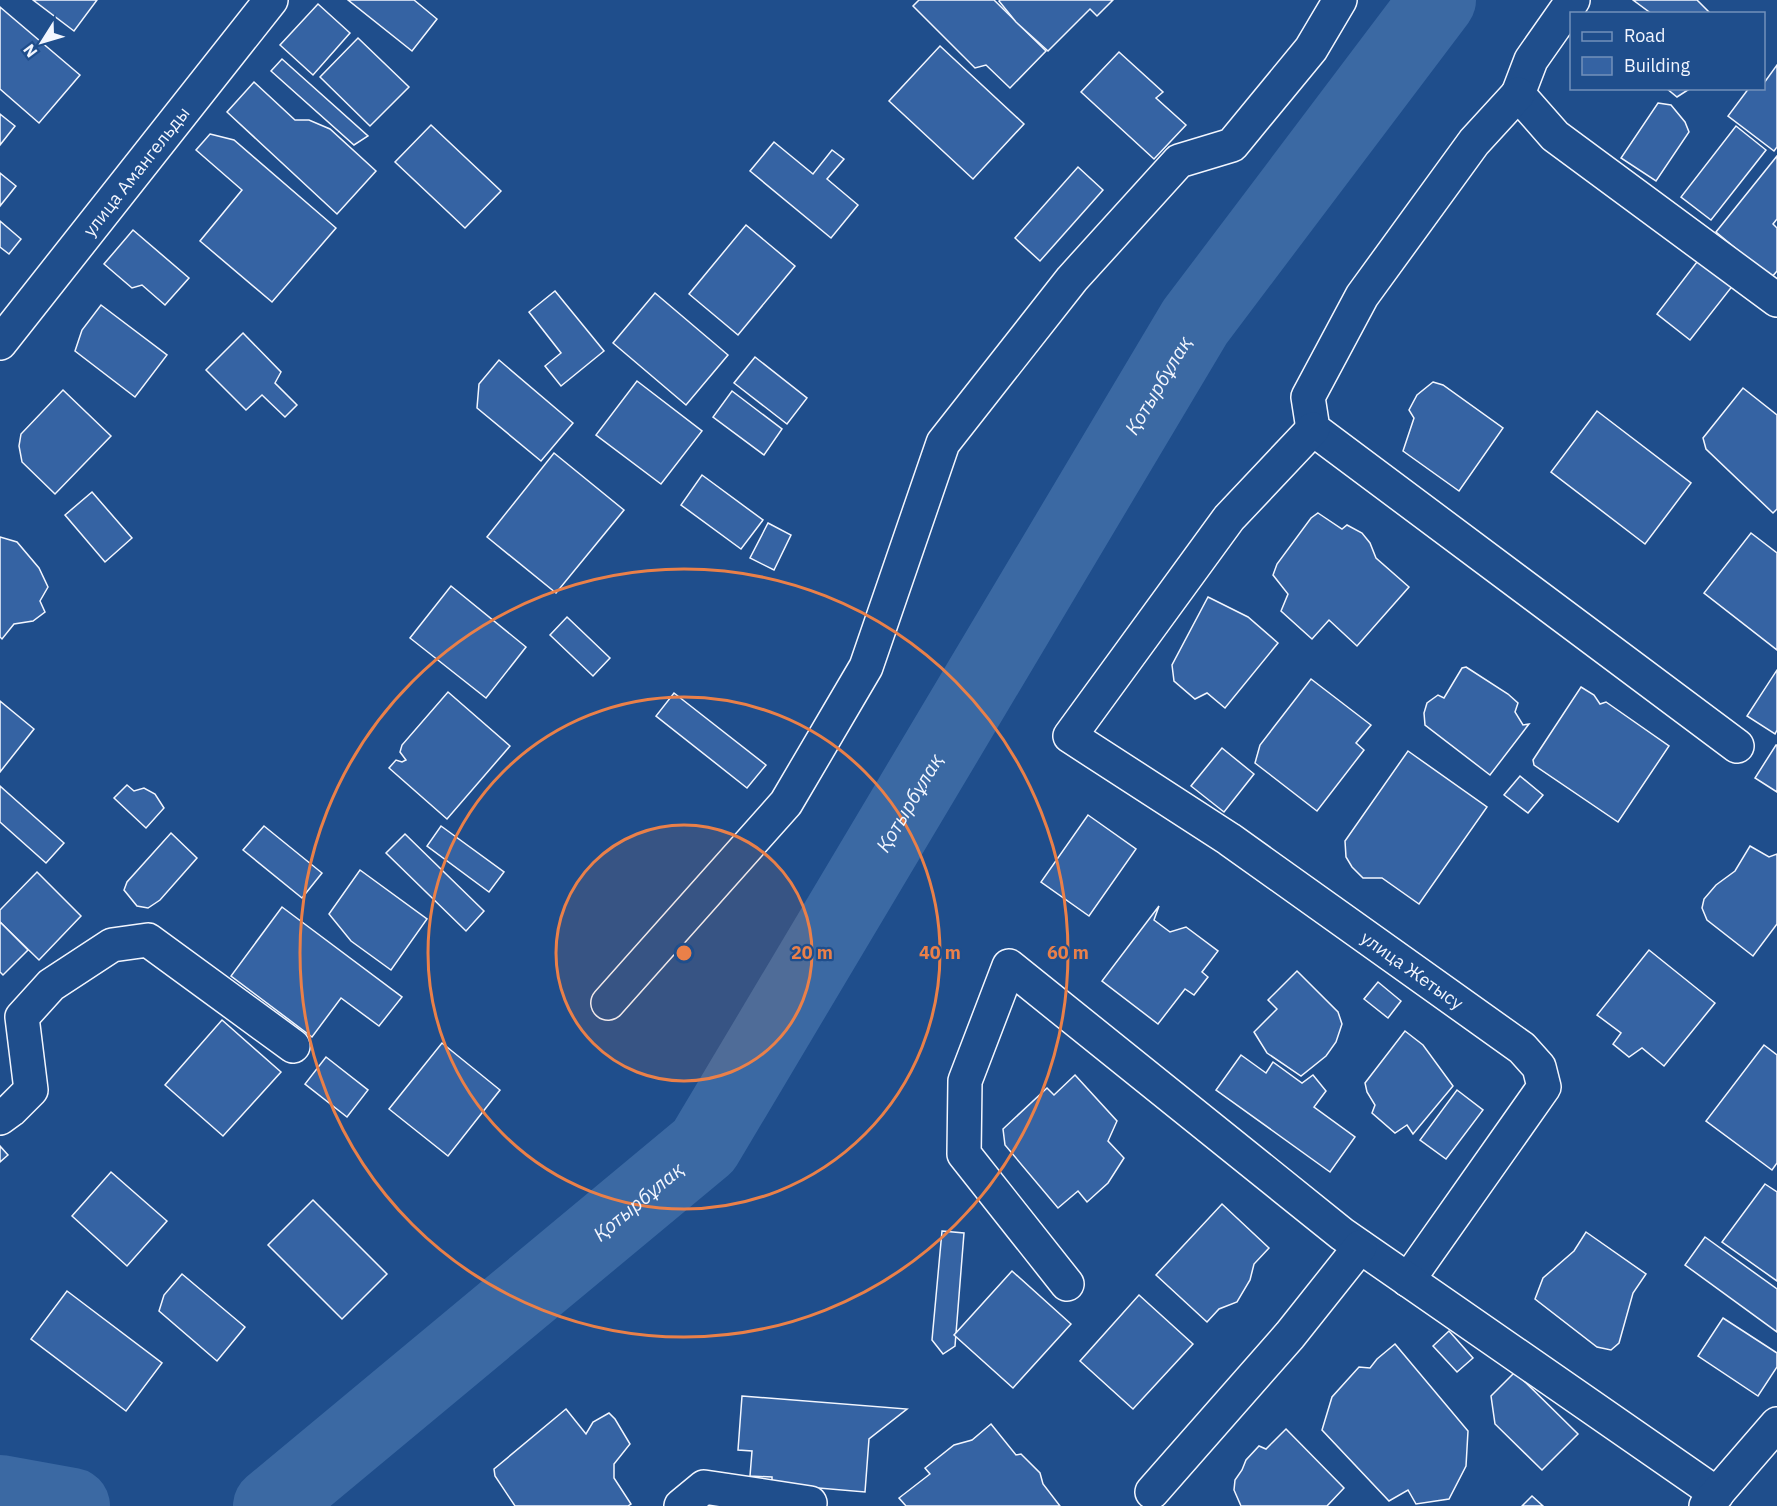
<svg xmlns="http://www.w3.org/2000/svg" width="1777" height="1506" font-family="'IBM Plex Sans',sans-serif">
  <rect width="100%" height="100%" fill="#1f4e8c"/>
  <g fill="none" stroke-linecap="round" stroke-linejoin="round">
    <g stroke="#3b69a3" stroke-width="76">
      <polyline points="0,1493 72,1506"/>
      <path id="s1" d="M 271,1506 L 704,1146 L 1195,322 L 1438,0"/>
    </g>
  </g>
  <g fill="#3563a3" stroke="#f2f6ff" stroke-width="1.5">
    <polygon points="33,0 97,0 74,31"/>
    <polygon points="348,0 414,0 437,19 412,51"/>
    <polygon points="919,0 994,0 1046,51 1010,88 986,65 975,68 913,6"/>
    <polygon points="1000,0 1113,0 1097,16 1090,9 1048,51 1016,22 999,1"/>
    <polygon points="1633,0 1697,0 1711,14 1652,14"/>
    <polygon points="318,4 350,33 313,75 280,45"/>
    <polygon points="0,7 80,75 39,123 0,89"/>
    <polygon points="358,38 409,87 370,126 320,77"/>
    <polygon points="940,46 1024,124 973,179 889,101"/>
    <polygon points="1119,52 1163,92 1156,98 1186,125 1154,159 1081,92"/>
    <polygon points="282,59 368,136 354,145 271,71"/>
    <polygon points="1777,65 1777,147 1774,151 1728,116 1749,88 1764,88 1764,83"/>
    <polygon points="254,82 295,120 309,120 330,129 376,171 337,214 227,112"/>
    <polygon points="1666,88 1691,88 1677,97"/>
    <polygon points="1658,103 1671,105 1685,122 1689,132 1656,181 1621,158"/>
    <polygon points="0,114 15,126 0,145"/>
    <polygon points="431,125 501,191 465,228 395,162"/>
    <polygon points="1736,126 1766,150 1711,220 1681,197"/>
    <polygon points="210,134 234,140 336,228 272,302 200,241 242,190 196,150"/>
    <polygon points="774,142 813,174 832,150 844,159 827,179 858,205 831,238 750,171"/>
    <polygon points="1777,156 1777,219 1773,224 1777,228 1777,271 1771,278 1716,232"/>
    <polygon points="1078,167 1103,190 1040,261 1015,238"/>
    <polygon points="0,173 16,186 0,206"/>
    <polygon points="0,221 21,239 9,254 0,247"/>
    <polygon points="746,225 795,266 738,335 689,294"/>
    <polygon points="133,230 189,278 165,305 142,285 132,288 104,264"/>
    <polygon points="1700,258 1734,284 1690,340 1657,314"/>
    <polygon points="555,291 604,351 561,386 545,366 561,353 529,312"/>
    <polygon points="655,293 728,355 686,405 613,343"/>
    <polygon points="101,305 167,355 135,397 75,351 82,330"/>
    <polygon points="243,333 281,372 275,383 297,405 285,417 262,395 246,410 206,370"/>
    <polygon points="755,357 807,398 787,424 734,383"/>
    <polygon points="499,360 573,423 541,461 477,408 479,384"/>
    <polygon points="637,381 702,431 661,484 596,435"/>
    <polygon points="1433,382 1443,385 1503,428 1459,491 1403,451 1414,418 1409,410 1417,395"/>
    <polygon points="1743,388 1777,415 1777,509 1773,513 1706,449 1703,438"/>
    <polygon points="63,390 111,436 55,494 22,462 19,446 21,434"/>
    <polygon points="732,391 782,429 764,455 713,417"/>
    <polygon points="1597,411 1691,483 1645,544 1551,472"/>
    <polygon points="554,453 624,510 556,593 487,537"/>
    <polygon points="702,475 763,520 741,549 681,505"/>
    <polygon points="92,492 132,538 105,562 65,515"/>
    <polygon points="1318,513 1342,529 1347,525 1362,533 1370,543 1376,558 1409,587 1357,646 1329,620 1312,639 1281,611 1288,594 1273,575 1277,564 1311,518"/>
    <polygon points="768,523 791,535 774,570 750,558"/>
    <polygon points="1751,533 1777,553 1777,650 1704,593"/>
    <polygon points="0,537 17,542 39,568 48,587 40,601 45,612 33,621 14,624 2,639 0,637"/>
    <polygon points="451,586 526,647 486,698 410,638"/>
    <polygon points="1208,597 1248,617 1278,643 1225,708 1207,693 1195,699 1174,681 1172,665"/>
    <polygon points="567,617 610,658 593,676 550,635"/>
    <polygon points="1466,667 1508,694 1518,703 1515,712 1523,725 1529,724 1490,775 1425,725 1424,713 1427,703 1438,695 1444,698 1462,668"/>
    <polygon points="1777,670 1777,730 1775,734 1747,716"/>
    <polygon points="1311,679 1371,725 1356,743 1364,750 1317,811 1255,763 1260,745"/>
    <polygon points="1581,687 1594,695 1600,704 1606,702 1669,746 1618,822 1534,765 1533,760"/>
    <polygon points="448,692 510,746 447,819 389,768 396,760 402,762 406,760 400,752 402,745"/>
    <polygon points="674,693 766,765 747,788 656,716"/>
    <polygon points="0,701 34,729 0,772"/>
    <polygon points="1776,745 1777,745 1777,792 1755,778"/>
    <polygon points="1222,748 1254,774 1224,812 1191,786"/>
    <polygon points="1408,751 1487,807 1419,904 1382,878 1363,878 1352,867 1346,857 1345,841"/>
    <polygon points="1520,776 1543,795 1528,813 1504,795"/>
    <polygon points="127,785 134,791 144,788 155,794 164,808 146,828 114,798"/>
    <polygon points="0,786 64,843 46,863 0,822"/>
    <polygon points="1088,815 1136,849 1089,916 1041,882"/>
    <polygon points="264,826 322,873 302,898 243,850"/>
    <polygon points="441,826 504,872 489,892 427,846"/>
    <polygon points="171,833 197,858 160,900 148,908 137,906 124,890 127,882"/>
    <polygon points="405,834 484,911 466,931 386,853"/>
    <polygon points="1750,846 1769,857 1777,854 1777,924 1753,956 1707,920 1702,908 1704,899 1716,885 1735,871"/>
    <polygon points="360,870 427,919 391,970 351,941 329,914"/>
    <polygon points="37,872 81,916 39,960 0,922 0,910"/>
    <polygon points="1159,906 1154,920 1170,932 1186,927 1218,951 1202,972 1208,977 1194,995 1185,989 1158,1024 1102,981"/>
    <polygon points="282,907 402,997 379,1026 341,998 312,1037 231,976"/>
    <polygon points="0,922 28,950 3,975 0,972"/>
    <polygon points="1649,950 1715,1003 1664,1066 1642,1048 1629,1057 1613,1044 1621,1033 1597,1015"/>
    <polygon points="1297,971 1338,1012 1342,1024 1336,1042 1326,1056 1301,1076 1267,1053 1254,1032 1277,1009 1268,1000"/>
    <polygon points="1378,982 1401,1001 1388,1018 1364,999"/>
    <polygon points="222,1020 281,1072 223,1136 165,1085"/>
    <polygon points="1405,1031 1423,1045 1453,1086 1413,1134 1407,1125 1395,1133 1372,1113 1375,1105 1367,1092 1365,1083"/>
    <polygon points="442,1043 500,1090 448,1156 389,1109"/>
    <polygon points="1764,1045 1777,1055 1777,1163 1772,1170 1706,1121"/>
    <polygon points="1241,1055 1266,1073 1273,1062 1302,1083 1313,1075 1326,1091 1314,1107 1355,1137 1330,1172 1216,1090"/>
    <polygon points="326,1057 368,1090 347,1117 305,1084"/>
    <polygon points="1075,1075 1117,1121 1108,1141 1124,1158 1108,1183 1087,1202 1078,1191 1058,1208 1005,1145 1003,1129 1047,1088 1054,1095"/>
    <polygon points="1457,1090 1483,1110 1446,1159 1420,1140"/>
    <polygon points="0,1146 8,1155 0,1162"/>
    <polygon points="111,1172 167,1221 127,1266 72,1216"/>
    <polygon points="1765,1184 1777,1192 1777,1281 1722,1242"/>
    <polygon points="313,1200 387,1274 342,1319 268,1245"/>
    <polygon points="1222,1204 1269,1248 1254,1264 1250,1280 1237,1302 1219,1309 1207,1322 1156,1275"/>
    <polygon points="942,1231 964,1233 955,1346 943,1354 932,1340"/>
    <polygon points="1586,1232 1646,1274 1633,1293 1619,1343 1611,1350 1597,1347 1535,1299 1543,1278 1574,1251"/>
    <polygon points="1705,1237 1777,1289 1777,1332 1685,1265"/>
    <polygon points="1012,1271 1071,1324 1013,1388 954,1335"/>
    <polygon points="182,1274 245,1327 217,1361 159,1311 164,1295"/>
    <polygon points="67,1291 162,1363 126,1411 31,1339"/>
    <polygon points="1139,1295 1193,1344 1133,1409 1080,1361"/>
    <polygon points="1723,1318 1777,1353 1777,1367 1758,1396 1698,1356"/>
    <polygon points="1449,1331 1473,1358 1457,1372 1433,1346"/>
    <polygon points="1395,1344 1468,1431 1466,1466 1449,1499 1416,1504 1408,1490 1389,1501 1322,1430 1332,1397 1359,1367 1370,1368 1377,1359"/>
    <polygon points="1515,1372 1578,1434 1542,1470 1495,1424 1491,1396"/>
    <polygon points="742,1396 907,1409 869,1439 865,1492 772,1484 772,1477 750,1476 752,1451 738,1450"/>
    <polygon points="566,1409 586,1434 593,1422 609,1413 615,1419 630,1444 614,1464 614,1478 631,1504 628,1506 515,1506 495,1476 494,1469"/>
    <polygon points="991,1424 1016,1455 1021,1454 1040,1473 1043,1484 1060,1506 906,1506 899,1498 930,1474 925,1468 954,1445 972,1440"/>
    <polygon points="1286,1429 1344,1488 1327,1506 1241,1506 1234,1490 1235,1480 1242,1470 1246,1460 1259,1446 1266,1449"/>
    <polygon points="1532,1496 1543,1506 1522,1506"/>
  </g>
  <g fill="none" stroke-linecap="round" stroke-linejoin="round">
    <g stroke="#f2f6ff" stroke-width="36">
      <g id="street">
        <polyline points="1573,0 1531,60 1518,94 1555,136 1777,300"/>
        <polyline points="1518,94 1474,142 1362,296 1308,397 1313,429 1737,746"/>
        <path id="s2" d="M 0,343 L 271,0"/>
        <path id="s3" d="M 1313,429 L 1229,518 L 1070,736 L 1229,839 L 1522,1048 L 1539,1067 L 1544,1087 L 1408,1280"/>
        <polyline points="608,1003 786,803 866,667 943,443 1072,279 1179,161 1232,145 1311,49 1340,0"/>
        <polyline points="0,1118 11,1110 31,1090 22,1017 51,985 112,945 148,940 293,1046"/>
        <polyline points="1067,1284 964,1154 965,1081 1009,966 1342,1234 1717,1494"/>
        <polyline points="1152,1492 1290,1335 1360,1247"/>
        <polyline points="681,1506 704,1487 810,1503"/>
        <polyline points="1706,1506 1777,1424"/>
      </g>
    </g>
    <use href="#street" stroke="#1f4e8c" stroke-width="33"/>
  </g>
  <circle cx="684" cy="953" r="128" fill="#ea8049" fill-opacity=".12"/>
  <g fill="none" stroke="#ea8049" stroke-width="3">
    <circle cx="684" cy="953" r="128"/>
    <circle cx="684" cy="953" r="256"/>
    <circle cx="684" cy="953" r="384"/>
  </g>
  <g text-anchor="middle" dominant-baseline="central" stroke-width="4.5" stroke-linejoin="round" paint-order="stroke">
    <g font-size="18" fill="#f2f6ff" stroke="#1f4e8c">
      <text stroke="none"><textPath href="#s2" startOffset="219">улица Амангельды</textPath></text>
      <text stroke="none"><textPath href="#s3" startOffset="807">улица Жетысу</textPath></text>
    </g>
    <g font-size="20" font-style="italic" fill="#f2f6ff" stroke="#1f4e8c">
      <text stroke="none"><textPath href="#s1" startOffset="1449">Қотырбұлақ</textPath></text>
      <text stroke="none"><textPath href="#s1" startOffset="963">Қотырбұлақ</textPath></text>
      <text stroke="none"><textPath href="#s1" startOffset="477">Қотырбұлақ</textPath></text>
    </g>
  </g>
  <circle cx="684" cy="953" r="9" fill="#ea8049" stroke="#1f4e8c" stroke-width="3"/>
  <g font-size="18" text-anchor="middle" font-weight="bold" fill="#ea8049" stroke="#1f4e8c" stroke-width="4.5" stroke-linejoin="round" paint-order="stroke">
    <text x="812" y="959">20 m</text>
    <text x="940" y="959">40 m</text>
    <text x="1068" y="959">60 m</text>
  </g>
  <rect x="1570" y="12" width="195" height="78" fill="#1f4e8c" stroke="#7391ba" stroke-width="1.5"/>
  <rect x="1582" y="32" width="30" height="9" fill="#1f4e8c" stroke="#7391ba" stroke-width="1.5"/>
  <text x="1624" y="42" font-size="18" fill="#f2f6ff">Road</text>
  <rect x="1582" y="57" width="30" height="18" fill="#3563a3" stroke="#7391ba" stroke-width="1.5"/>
  <text x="1624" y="72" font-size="18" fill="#f2f6ff">Building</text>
  <g transform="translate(42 42) rotate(233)" stroke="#1f4e8c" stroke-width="4.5" paint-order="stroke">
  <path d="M0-4.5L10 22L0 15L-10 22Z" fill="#f2f6ff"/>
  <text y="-9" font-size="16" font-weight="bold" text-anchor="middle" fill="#f2f6ff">N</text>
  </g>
</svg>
